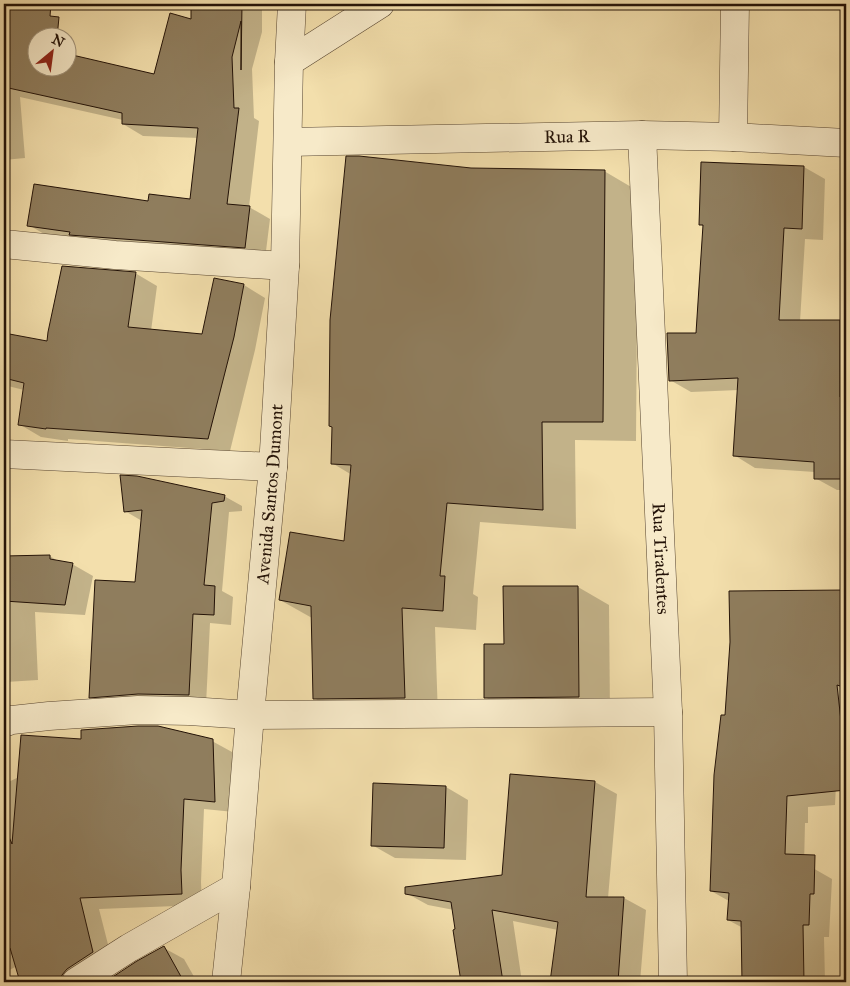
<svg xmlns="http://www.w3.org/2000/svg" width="850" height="986" font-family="'IM FELL Great Primer',serif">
  <rect width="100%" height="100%" fill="#f3dfac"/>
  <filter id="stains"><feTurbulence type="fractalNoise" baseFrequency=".004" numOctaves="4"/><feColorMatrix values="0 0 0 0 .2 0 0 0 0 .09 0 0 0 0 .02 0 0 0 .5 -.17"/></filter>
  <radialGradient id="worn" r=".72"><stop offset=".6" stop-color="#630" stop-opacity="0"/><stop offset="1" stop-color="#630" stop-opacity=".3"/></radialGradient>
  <g fill="#0003">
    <polygon points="4,4 44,4 62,38 38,38 38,68 68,68 68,48 72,56 154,75 193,21 193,4 262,4 262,32 252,69 254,118 259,121 249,207 270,219 265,259 49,237 29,225 149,203 191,200 199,138 143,136 123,124 123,120 20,97 25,158 4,160"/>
    <polygon points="702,163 804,167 825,179 823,240 805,239 800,322 843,322 845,251 846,251 846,490 837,490 815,478 815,472 755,468 734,455 739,390 691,392 670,380 697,334 704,227 700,224"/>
    <polygon points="471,169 604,171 638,191 636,441 575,440 576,529 480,522 473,594 478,597 476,630 435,627 438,717 348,718 314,698 312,618 280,600 345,542 352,475 332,463"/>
    <polygon points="135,273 157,286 151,331 203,336 215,279 244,285 265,298 255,350 230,451 68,439 68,441 41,437 19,424 24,390 4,385 4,334 49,342"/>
    <polygon points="224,496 242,506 242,511 229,512 222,591 233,597 231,625 210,623 206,705 108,707 91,697 136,583 142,521 125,511"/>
    <polygon points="50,556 59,562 72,564 93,576 85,615 35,612 38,680 6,682 4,680 4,557"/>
    <polygon points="578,587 609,605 610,714 516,715 485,697 506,645"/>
    <polygon points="828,591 846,602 846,765 837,765 835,805 808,807 808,823 805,823 804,866 811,867 832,879 829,937 824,937 825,982 744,982 743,928 728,920 729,901 711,891 726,717"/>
    <polygon points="82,741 212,741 232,752 234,812 204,809 201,882 202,905 99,909 113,964 85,982 26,982 20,979 17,966 4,973 4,784 19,777"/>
    <polygon points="511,775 595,782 617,794 608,898 624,898 646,910 640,982 551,982 558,930 513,921 522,982 462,982 454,931 457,931 454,910 428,905 406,893 503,876"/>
    <polygon points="374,784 446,787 468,800 466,860 395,858 372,845"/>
    <polygon points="164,948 184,959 197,982 108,982"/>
  </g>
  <g fill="#8f7d5d" stroke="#231207">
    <polygon points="4,4 51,4 50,16 59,17 57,38 38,38 38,68 68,68 68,54 154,74 170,13 191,19 191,4 242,4 241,70 241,21 232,57 234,108 239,108 227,204 250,206 245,248 69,235 70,232 27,226 34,184 148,201 149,194 190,199 198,128 122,124 122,113 4,87"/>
    <polygon points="346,156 359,156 471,168 605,170 603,422 542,422 543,510 447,503 440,576 445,576 443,611 402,608 405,698 313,699 311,606 279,600 290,532 344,541 351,465 331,464 332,427 329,426 330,320"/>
    <polygon points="701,162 804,166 802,229 784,228 779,320 840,320 840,397 846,398 846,438 843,438 844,479 814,479 814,462 733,456 738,378 669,381 667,333 696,333 703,225 699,225"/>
    <polygon points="62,266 136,272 128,327 202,334 214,278 244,284 234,337 208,439 46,428 46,429 18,425 24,383 4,378 4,333 47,341 48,332"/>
    <polygon points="120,475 137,476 225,495 224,501 212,503 204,585 215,586 214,615 193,614 189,695 138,694 89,698 95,580 135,582 142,510 124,512"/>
    <polygon points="50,555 50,559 73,563 65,605 4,601 4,556"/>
    <polygon points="503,586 578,586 579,697 484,698 484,644 504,644"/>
    <polygon points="846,590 846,688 837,685 846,766 846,790 787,796 785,854 815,855 814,894 810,894 809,925 803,925 804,982 742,982 741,921 727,920 729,893 710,891 714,775 721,715 725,715 730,642 729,591"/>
    <polygon points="138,726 158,726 213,739 215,802 184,799 181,870 182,894 80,898 93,952 67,969 62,975 60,982 20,982 10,948 4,952 4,825 12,844 21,735 81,739 81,730"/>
    <polygon points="510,774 595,781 586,897 624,897 618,982 550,982 558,922 492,910 503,982 461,982 453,930 455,929 451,902 405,894 405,887 502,875"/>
    <polygon points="373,783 446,786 444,848 371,846"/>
    <polygon points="164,946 184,982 105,982 137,961"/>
  </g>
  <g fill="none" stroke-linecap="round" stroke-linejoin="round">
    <g stroke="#574530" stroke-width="29">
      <g id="street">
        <polyline points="289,62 380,4"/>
        <path id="s1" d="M 642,135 L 668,712 L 673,982"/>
        <polyline points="733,137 735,4"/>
        <path id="s2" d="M 288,142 L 642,135 L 733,137 L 846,143"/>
        <polyline points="4,244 115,255 285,266"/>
        <polyline points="4,454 273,467"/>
        <polyline points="4,723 12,720 49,716 138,710 189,711 250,715 668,712"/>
        <polyline points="76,982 129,948 236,887"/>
        <path id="s3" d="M 226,982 L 236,887 L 250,715 L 273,467 L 285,266 L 289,62 L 292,4"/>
      </g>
    </g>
    <use href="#street" stroke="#f7eac9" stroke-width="28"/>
  </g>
  <g text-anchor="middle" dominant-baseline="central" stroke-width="4.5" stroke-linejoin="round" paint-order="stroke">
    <g font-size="18" fill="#231207" stroke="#f7eac9">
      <text stroke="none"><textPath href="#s2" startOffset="279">Rua R</textPath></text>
      <text stroke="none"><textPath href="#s3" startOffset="490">Avenida Santos Dumont</textPath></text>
      <text stroke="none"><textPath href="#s1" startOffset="424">Rua Tiradentes</textPath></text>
    </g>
  </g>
  <rect width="850" height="986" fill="none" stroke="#f3dfac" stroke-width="20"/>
  <rect x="5" y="5" width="840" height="976" fill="none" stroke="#231207" stroke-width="2.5"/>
  <rect x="10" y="10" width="830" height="966" fill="none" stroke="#231207"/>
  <g transform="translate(52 52) rotate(29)"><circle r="24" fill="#f7eac9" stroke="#a2947b"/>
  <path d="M0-4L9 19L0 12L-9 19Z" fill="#8f2418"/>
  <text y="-8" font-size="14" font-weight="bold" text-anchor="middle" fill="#231207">N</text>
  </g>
  <rect width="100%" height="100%" filter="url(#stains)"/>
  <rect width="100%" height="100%" fill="url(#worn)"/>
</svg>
